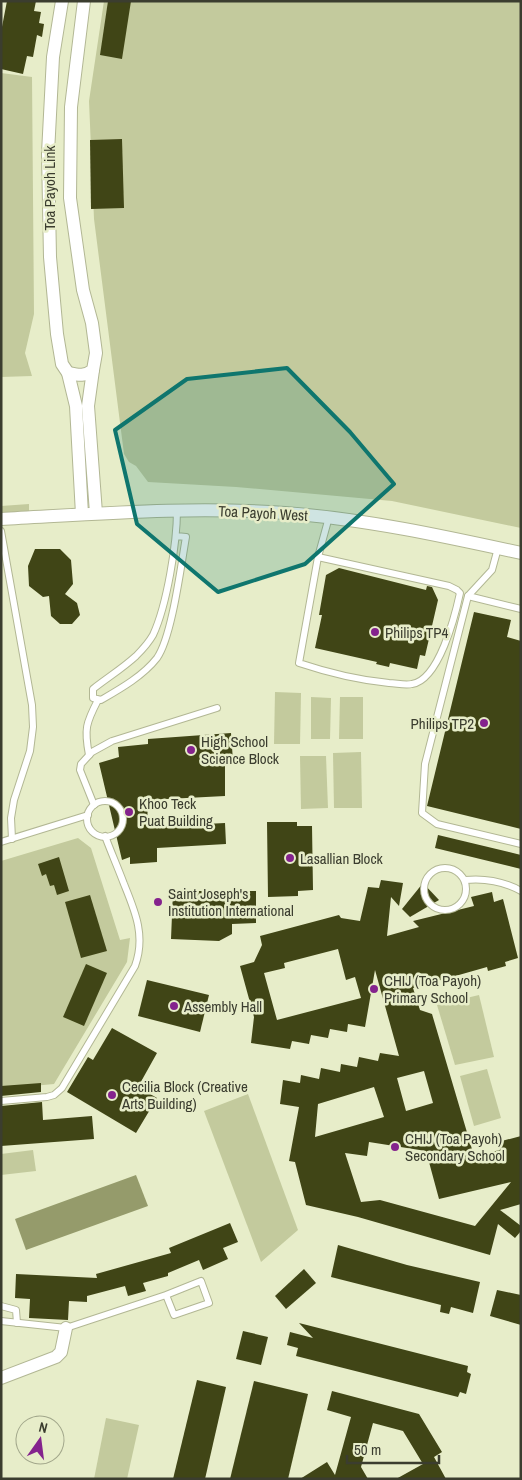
<svg xmlns="http://www.w3.org/2000/svg" width="522" height="1480" font-family="'Archivo Narrow',sans-serif">
  <rect width="100%" height="100%" fill="#e7edc9"/>
  <g fill="#c3ca9d">
    <polygon points="104,1 521,1 521,528 392,501 236,487 148,482 136,466 129,462 124,454 94,219 89,101"/>
    <polygon points="1,73 32,77 34,314 25,353 32,376 1,377"/>
    <polygon points="29,504 29,514 1,515 1,506"/>
    <polygon points="275,692 301,693 300,744 274,744"/>
    <polygon points="311,697 331,698 330,739 311,739"/>
    <polygon points="340,697 363,697 363,739 339,739"/>
    <polygon points="361,752 362,808 334,808 333,753"/>
    <polygon points="300,756 326,756 328,808 301,809"/>
    <polygon points="78,838 91,848 120,940 130,938 127,962 54,1084 1,1089 1,861"/>
    <polygon points="479,995 494,1057 455,1065 437,1005"/>
    <polygon points="487,1069 501,1118 474,1126 460,1076"/>
    <polygon points="248,1094 298,1230 261,1262 204,1111"/>
    <polygon points="33,1150 36,1171 1,1175 1,1154"/>
    <polygon points="106,1418 139,1425 127,1479 94,1479"/>
  </g>
  <polygon fill="#959b6b" points="136,1175 148,1206 26,1250 15,1219"/>
  <g fill="#404516" fill-rule="evenodd">
    <polygon points="7,1 36,1 34,11 41,12 39,23 44,24 42,37 37,35 33,57 27,56 23,74 1,69 1,32"/>
    <polygon points="108,1 131,1 122,59 100,55"/>
    <polygon points="122,139 124,208 91,209 90,140"/>
    <polygon points="35,549 60,549 71,560 73,584 65,594 77,603 80,615 72,624 60,624 51,616 49,596 43,597 29,586 28,566"/>
    <polygon points="339,568 426,590 427,586 432,587 438,600 425,656 420,655 417,669 390,663 389,667 376,664 377,662 315,648 322,615 319,615 326,575"/>
    <polygon points="474,612 511,620 507,637 521,641 521,829 427,806"/>
    <polygon points="231,733 233,761 225,762 225,796 148,800 147,827 225,823 226,844 157,848 157,862 130,864 130,857 122,860 99,763 119,757 118,747 148,744 148,739"/>
    <polygon points="267,822 297,822 297,826 312,826 313,890 298,891 298,896 268,897"/>
    <polygon points="438,835 521,855 521,869 435,848"/>
    <polygon points="59,857 69,891 57,895 54,885 50,886 46,874 42,876 38,864"/>
    <path d="M 381,880 L 403,883 L 399,906 L 391,897 L 387,936 L 419,927 L 413,921 L 474,906 L 471,897 L 492,892 L 494,902 L 503,899 L 518,958 L 505,962 L 506,966 L 488,971 L 487,967 L 413,988 L 420,1010 L 432,1014 L 474,1156 L 500,1150 L 498,1142 L 521,1136 L 521,1204 L 500,1210 L 521,1226 L 521,1231 L 515,1238 L 498,1224 L 490,1255 L 358,1217 L 306,1205 L 295,1162 L 289,1161 L 299,1107 L 280,1104 L 283,1080 L 300,1083 L 301,1075 L 319,1079 L 321,1068 L 340,1072 L 341,1064 L 357,1067 L 359,1057 L 378,1061 L 380,1053 L 399,1056 L 375,970 L 365,1027 L 348,1024 L 347,1032 L 330,1029 L 328,1038 L 311,1035 L 309,1044 L 292,1041 L 290,1049 L 251,1043 L 254,1017 L 240,966 L 254,962 L 262,945 L 260,936 L 339,915 L 341,918 L 360,921 L 368,887 L 379,888 ZM 338,949 L 346,980 L 355,977 L 361,998 L 277,1020 L 264,973 L 285,968 L 284,963 ZM 424,1071 L 433,1103 L 406,1111 L 397,1078 ZM 374,1087 L 384,1117 L 315,1137 L 318,1104 ZM 369,1142 L 426,1151 L 439,1199 L 511,1182 L 475,1226 L 380,1200 L 361,1202 L 345,1153 L 367,1156 Z"/>
    <polygon points="423,883 439,900 410,917 402,909"/>
    <polygon points="173,891 256,891 256,923 232,924 232,934 219,941 171,939"/>
    <polygon points="90,895 107,951 81,958 65,902"/>
    <polygon points="86,964 107,973 84,1026 63,1017"/>
    <polygon points="147,980 209,995 200,1032 138,1016"/>
    <polygon points="112,1028 157,1053 138,1087 157,1098 136,1133 67,1092 88,1057 93,1060"/>
    <polygon points="41,1083 41,1092 1,1096 1,1086"/>
    <polygon points="42,1102 43,1120 92,1116 94,1139 1,1146 1,1106"/>
    <polygon points="230,1223 238,1242 223,1248 228,1259 203,1270 199,1260 168,1273 168,1276 143,1283 146,1291 128,1296 125,1286 87,1296 87,1302 69,1301 68,1320 29,1318 30,1299 15,1298 16,1274 97,1278 96,1274 171,1253 169,1248"/>
    <polygon points="338,1245 407,1265 480,1282 473,1313 451,1307 449,1314 440,1312 441,1305 331,1277"/>
    <polygon points="304,1269 316,1283 286,1309 275,1296"/>
    <polygon points="497,1290 521,1295 521,1325 490,1316"/>
    <polygon points="299,1323 468,1366 467,1372 471,1374 466,1394 460,1392 458,1397 296,1356 298,1348 287,1345 290,1332 313,1338"/>
    <polygon points="243,1331 268,1337 261,1365 236,1359"/>
    <polygon points="197,1380 226,1387 205,1479 173,1479"/>
    <polygon points="254,1381 308,1394 288,1479 230,1479"/>
    <polygon points="332,1391 419,1414 442,1452 434,1457 446,1479 396,1479 423,1464 403,1431 373,1423 361,1467 368,1479 300,1479 327,1462 335,1475 351,1417 327,1410"/>
  </g>
  <g fill="none" stroke-linecap="round" stroke-linejoin="round">
    <g stroke="#b2b794" stroke-width="8">
      <g id="lane">
        <polyline points="1,531 32,705 33,727 30,751 14,800 11,818 12,839"/>
        <path d="M 176,536 L 186,537 C 181,565 172,637 157,658 C 143,676 120,689 101,700 L 93,698 L 93,689 C 107,678 123,668 136,656 C 142,650 149,642 153,635 C 167,605 177,543 177,510"/>
        <polyline points="498,548 492,570 468,596 425,764 422,813 437,824 521,844"/>
        <path d="M 318,557 L 449,586 L 457,590 L 460,593 C 455,616 439,680 412,684 C 405,686 396,683 389,683 C 357,680 329,673 299,663 L 318,557 L 329,517"/>
        <polyline points="468,596 521,609"/>
        <path d="M 89,755 C 84,729 86,723 98,700"/>
        <circle cx="105" cy="819" r="18"/>
        <polyline points="94,805 80,770 81,764 92,752 112,741 217,708"/>
        <polyline points="1,842 88,815"/>
        <circle cx="445" cy="889" r="21"/>
        <path d="M 465,880 C 485,878 503,881 521,891"/>
        <path d="M 1,1101 L 47,1097 L 54,1095 L 62,1088 L 135,966 C 146,936 135,911 124,884 C 118,868 111,852 105,836"/>
        <polyline points="1,1306 16,1310 17,1323"/>
        <polyline points="1,1321 66,1328 166,1295 201,1281 209,1303 174,1315 166,1295"/>
      </g>
    </g>
    <g stroke="#b2b794" stroke-width="14">
      <g id="street">
        <polyline points="62,1 53,57 48,153 50,257 57,334 62,364 68,373 76,406 82,514"/>
        <polyline points="93,370 88,406 96,513"/>
        <path d="M 68,373 C 78,375 84,377 93,370 L 96,353 L 92,323 L 83,290 L 70,198 L 71,107 L 84,1"/>
        <path d="M 1,519 C 96,514 191,506 285,513 C 365,519 443,536 521,553"/>
        <polyline points="1,1378 56,1357 61,1352 66,1328"/>
      </g>
    </g>
    <use href="#lane" stroke="#fff" stroke-width="6"/>
    <use href="#street" stroke="#fff" stroke-width="12"/>
  </g>
  <path fill="#0f766e" fill-opacity="0.2" stroke="#0f766e" stroke-width="4" stroke-linejoin="round" d="M 287,368 L 350,432 L 394,484 L 305,564 L 218,592 L 137,524 L 115,430 L 187,379 Z"/>
  <g fill="#84238d" stroke="#e7edc9" stroke-width="2">
    <circle cx="375" cy="632" r="5"/>
    <circle cx="484" cy="723" r="5"/>
    <circle cx="191" cy="750" r="5"/>
    <circle cx="129" cy="812" r="5"/>
    <circle cx="290" cy="858" r="5"/>
    <circle cx="158" cy="902" r="5"/>
    <circle cx="374" cy="989" r="5"/>
    <circle cx="174" cy="1006" r="5"/>
    <circle cx="112" cy="1095" r="5"/>
    <circle cx="395" cy="1147" r="5"/>
  </g>
  <g text-anchor="middle" dominant-baseline="central" stroke-width="5" stroke-linejoin="round" paint-order="stroke">
    <g font-size="15" fill="#3b3d2f" stroke="#e7edc9">
      <text transform="translate(49 188) rotate(-90)">Toa Payoh Link</text>
      <text transform="translate(263 513) rotate(3)">Toa Payoh West</text>
    </g>
    <g font-size="15" fill="#3b3d2f" stroke="#e7edc9" text-anchor="start">
      <text x="385" y="632">Philips TP4</text>
      <text x="474" y="723" text-anchor="end">Philips TP2</text>
      <text x="201" y="741">High School<tspan x="201" dy="17">Science Block</tspan></text>
      <text x="139" y="803">Khoo Teck<tspan x="139" dy="17">Puat Building</tspan></text>
      <text x="300" y="858">Lasallian Block</text>
      <text x="168" y="893">Saint Joseph's<tspan x="168" dy="17">Institution International</tspan></text>
      <text x="384" y="980">CHIJ (Toa Payoh)<tspan x="384" dy="17">Primary School</tspan></text>
      <text x="184" y="1006">Assembly Hall</text>
      <text x="122" y="1086">Cecilia Block (Creative<tspan x="122" dy="17">Arts Building)</tspan></text>
      <text x="405" y="1138">CHIJ (Toa Payoh)<tspan x="405" dy="17">Secondary School</tspan></text>
    </g>
  </g>
  <rect width="522" height="1480" fill="none" stroke="#3b3d2f" stroke-width="5"/>
  <g transform="translate(40 1440) rotate(14)"><circle r="24" fill="#e7edc9" stroke="#a2a78b"/>
  <path d="M0-4L9 19L0 12L-9 19Z" fill="#84238d"/>
  <text y="-8" font-size="14" font-weight="bold" text-anchor="middle" fill="#3b3d2f">N</text>
  </g>
  <path d="M347 1455v8h92v-8" fill="none" stroke="#3b3d2f" stroke-width="2.5"/>
  <text x="354" y="1455" font-size="15" fill="#3b3d2f" stroke="#e7edc9" stroke-width="4" paint-order="stroke">50 m</text>
</svg>
